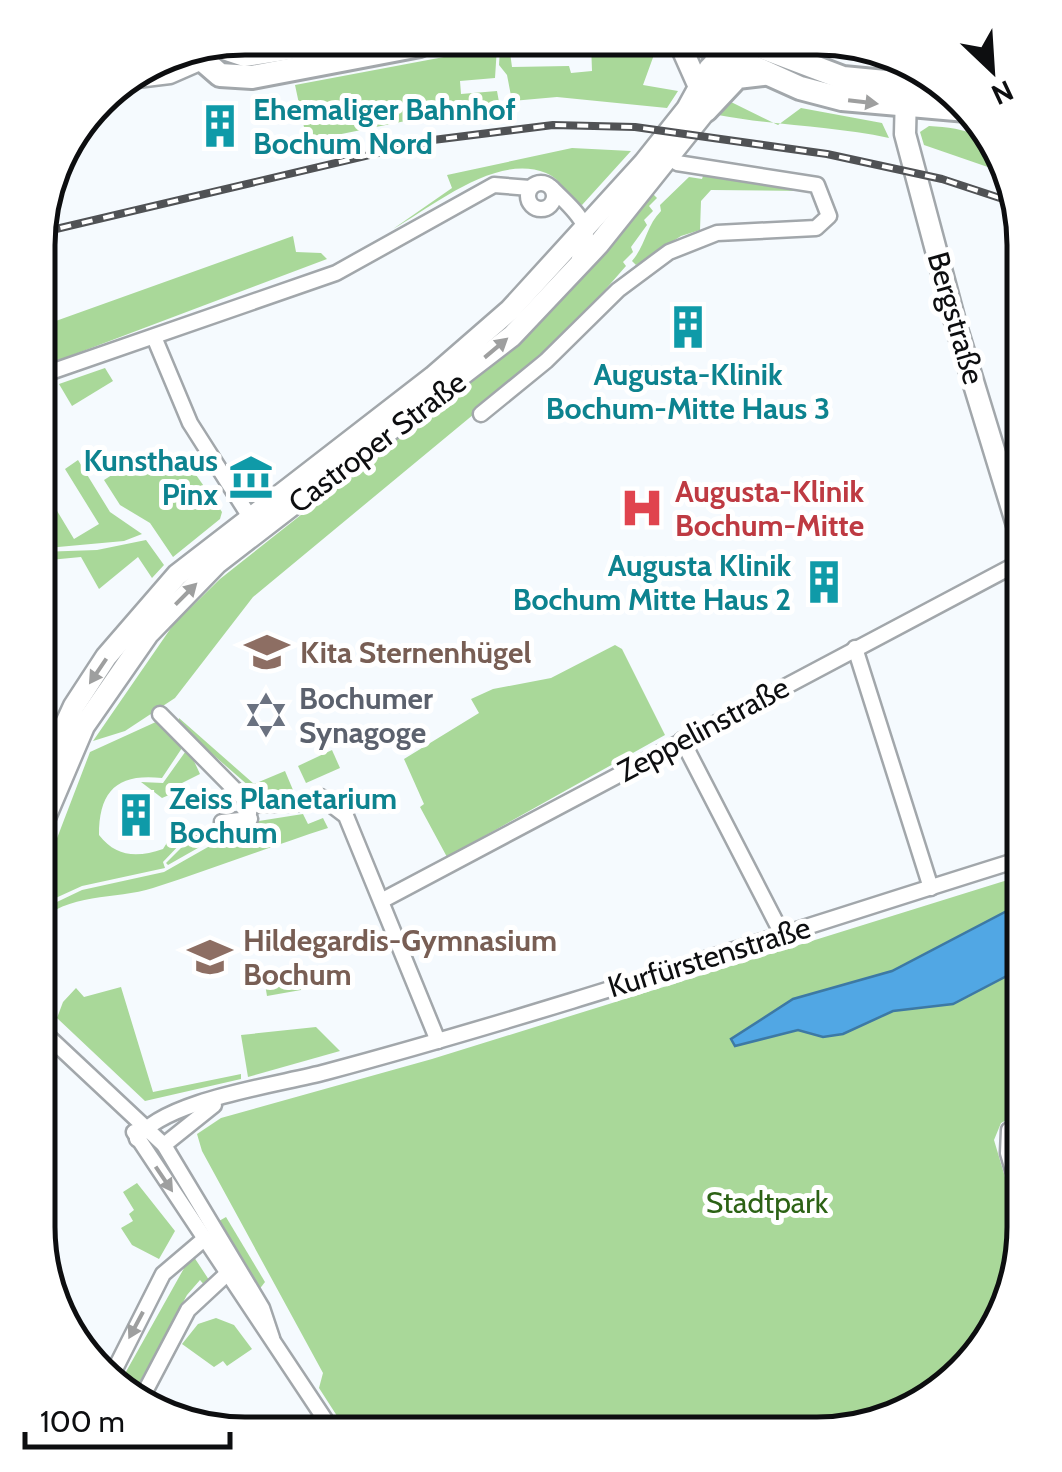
<svg xmlns="http://www.w3.org/2000/svg" width="1062" height="1472" font-family="Cabin,sans-serif">
  <rect width="100%" height="100%" fill="#f5fafe"/>
  <g fill="#a9d899">
    <polygon points="640,42 652,45 655,52 643,85 678,91 667,108 557,97 512,101 507,75 499,65 500,47 509,45 512,67 569,66 571,73 592,71 591,43"/>
    <polygon points="497,47 495,78 460,81 461,94 497,91 499,102 307,141 295,85"/>
    <path d="M 729,101 L 778,125 L 801,108 L 882,123 L 889,138 C 833,126 777,126 718,115 Z"/>
    <path d="M 929,126 C 965,128 999,135 1008,174 L 924,145 L 920,132 Z"/>
    <path d="M 572,148 L 631,151 L 582,205 C 566,197 563,180 546,173 C 496,153 434,206 393,229 L 452,188 L 447,175 Z"/>
    <path d="M 704,173 L 806,187 L 805,191 L 711,190 L 701,201 L 700,230 L 681,236 L 636,265 L 632,261 C 646,245 646,226 661,211 L 660,205 L 689,177 L 702,179 Z"/>
    <polygon points="653,194 657,198 649,206 653,211 644,220 647,225 631,247 633,252 623,262 626,266 555,347 253,597 175,698 125,731 93,741 173,625 220,579 498,359 556,306"/>
    <polygon points="293,236 296,252 321,253 327,259 54,362 39,360 39,327"/>
    <polygon points="105,368 113,381 72,406 59,384"/>
    <polygon points="151,450 160,458 180,452 222,512 220,519 173,557 150,523 120,505 104,480"/>
    <polygon points="78,460 110,512 142,534 124,541 47,548 41,541 39,481 74,539 99,524 65,469"/>
    <polygon points="146,540 164,565 152,578 138,557 99,589 81,557 39,561 39,552 97,550"/>
    <polygon points="615,645 622,649 665,735 447,857 420,807 424,804 404,759 479,713 471,699 493,689 551,678"/>
    <polygon points="179,718 254,784 285,771 293,790 266,797 258,794 178,724"/>
    <path d="M 158,721 L 184,745 L 162,778 C 117,773 99,791 99,835 C 116,857 137,858 163,849 L 175,830 L 182,842 L 163,862 L 165,868 L 82,886 L 38,906 L 51,854 L 90,752 Z"/>
    <polygon points="188,748 200,774 174,787 176,792 162,798 141,782 163,783"/>
    <polygon points="332,750 340,768 306,783 298,766"/>
    <path d="M 303,814 L 308,824 L 323,818 L 328,828 C 269,847 212,869 153,888 C 116,900 66,892 38,924 L 38,911 L 82,890 L 164,872 L 252,822 Z"/>
    <polygon points="242,823 168,865 166,863 186,843 181,833"/>
    <polygon points="1024,875 1024,1111 1001,1123 994,1140 1024,1241 989,1343 908,1413 817,1434 348,1433 319,1388 323,1373 202,1151 197,1134 221,1118 432,1059"/>
    <polygon points="297,966 301,990 267,996 263,972"/>
    <polygon points="121,987 153,1092 241,1074 241,1079 145,1101 57,1018 63,1002 76,988 84,997"/>
    <polygon points="316,1027 340,1051 248,1077 241,1035"/>
    <polygon points="137,1183 175,1231 159,1259 132,1245 121,1228 133,1221 129,1214 134,1210 123,1192"/>
    <polygon points="226,1217 265,1282 258,1291 219,1221"/>
    <polygon points="192,1254 211,1283 206,1287 200,1280 187,1295 130,1400 118,1386"/>
    <polygon points="216,1318 234,1325 252,1349 227,1366 223,1361 214,1367 182,1344 198,1324"/>
  </g>
  <polygon fill="#51a7e4" stroke="#3d79a4" stroke-width="2.5" points="1024,902 1024,967 953,1004 893,1011 843,1034 823,1037 798,1030 735,1046 731,1039 793,999 892,971"/>
  <g fill="none" stroke-linecap="round" stroke-linejoin="round">
    <g stroke="#a2a7ab" stroke-width="19">
      <g id="street">
        <polyline points="138,77 184,49"/>
        <polyline points="121,82 170,76 202,62"/>
        <circle cx="541" cy="196" r="13"/>
        <path d="M 552,188 C 573,210 599,227 579,258"/>
        <polyline points="154,337 190,423 255,525"/>
        <polyline points="39,376 336,273 494,185 530,188"/>
        <polyline points="481,414 546,361 618,290 669,252 717,233 816,228 829,216 817,185 677,163"/>
        <polyline points="855,648 931,888"/>
        <polyline points="160,714 250,805 248,822"/>
        <polyline points="38,731 66,740"/>
        <polyline points="682,740 782,934"/>
        <polyline points="250,805 307,803 321,797 346,816 438,1041"/>
        <polyline points="222,822 250,819"/>
        <polyline points="383,900 1024,560"/>
        <polyline points="38,1027 164,1145 262,1308 272,1338"/>
        <polyline points="134,1132 334,1433"/>
        <path d="M 137,1139 C 163,1100 278,1085 326,1072 C 561,1009 792,930 1024,858"/>
        <polyline points="164,1145 214,1105"/>
        <polyline points="1024,1208 1008,1153 1009,1130 1024,1123"/>
        <polyline points="111,1377 163,1274 203,1240"/>
        <polyline points="139,1403 188,1310 231,1270"/>
      </g>
    </g>
    <g stroke="#a2a7ab" stroke-width="25">
      <g id="secondary">
        <polyline points="679,42 699,87"/>
        <polyline points="906,92 905,134 957,329 1024,548"/>
        <polyline points="38,784 74,706 106,657 177,575 433,377 510,310 644,163 687,109 709,69 732,45"/>
        <polyline points="38,834 84,726 148,634 217,563 512,336 598,245 706,110 709,95 744,48"/>
      </g>
    </g>
    <g stroke="#a2a7ab" stroke-width="28">
      <g id="primary">
        <polyline points="696,41 800,88 842,99 967,110"/>
        <polyline points="746,41 843,78 949,88"/>
        <polyline points="224,48 245,55 297,47"/>
        <polyline points="190,49 220,75 252,77 420,45"/>
        <polyline points="706,110 737,77 763,74"/>
      </g>
    </g>
    <use href="#street" stroke="#fff" stroke-width="14"/>
    <use href="#secondary" stroke="#fff" stroke-width="20"/>
    <use href="#primary" stroke="#fff" stroke-width="22"/>
    <g stroke="#505255" stroke-width="8">
      <polyline id="rail" points="39,233 433,140 553,125 635,127 827,154 942,179 1015,203"/>
    </g>
    <use href="#rail" stroke="#fff" stroke-width="4" stroke-dasharray="11" stroke-linecap="butt"/>
  </g>
  <defs><path id="oneway-solid" d="M-6-.8H1V-3.2L6.5 0L1 3.2V.8H-6Z" transform="scale(2.5)"/></defs>
  <g fill="#9e9f9f">
    <use href="#oneway-solid" transform="translate(863 102) rotate(7)"/>
    <use href="#oneway-solid" transform="translate(496 348) rotate(-40)"/>
    <use href="#oneway-solid" transform="translate(186 594) rotate(-45)"/>
    <use href="#oneway-solid" transform="translate(98 671) rotate(124)"/>
    <use href="#oneway-solid" transform="translate(164 1179) rotate(56)"/>
    <use href="#oneway-solid" transform="translate(136 1325) rotate(118)"/>
  </g>
  <defs>
    <g id="building-bare" transform="scale(3.45)"><path d="M-4-6H4V6H1V3H-1V6H-4ZM-2.5-4.3h1.7v1.8h-1.7ZM.8-4.3h1.7v1.8H.8ZM-2.5-1h1.7V.8h-1.7ZM.8-1h1.7V.8H.8Z" fill="#0f9aa8" stroke="#fff" stroke-width="2.5" paint-order="stroke"/></g>
    <g id="museum-bare" transform="scale(3.45)"><path d="M0-6L6-3V-2H-6V-3ZM-5-1h2V3h-2ZM-1-1h2V3h-2ZM3-1h2V3H3ZM-6 4H6V6H-6Z" fill="#0f9aa8" stroke="#fff" stroke-width="2.5" paint-order="stroke"/></g>
    <g id="hospital-bare" transform="scale(3.45)"><path d="M-5-5h3v3.5h4V-5h3V5h-3V1.5h-4V5h-3Z" fill="#e0444e" stroke="#fff" stroke-width="2.5" paint-order="stroke"/></g>
    <g id="school-bare" transform="scale(3.45)"><path d="M0-5L7-2L0 1L-7-2ZM-4 1L0 2.5L4 1V4Q0 6-4 4Z" fill="#8d6e63" stroke="#fff" stroke-width="2.5" paint-order="stroke"/></g>
    <g id="synagogue-bare" transform="scale(3.45)"><path d="M0-6.5L5.6 3.2H-5.6ZM0 6.5L5.6-3.2H-5.6Z" fill="#6b7280" stroke="#fff" stroke-width="2.5" paint-order="stroke"/></g>
  </defs>
  <g fill-rule="evenodd">
    <use href="#building-bare" x="220" y="126"/>
    <use href="#building-bare" x="688" y="327"/>
    <use href="#museum-bare" x="251" y="477"/>
    <use href="#hospital-bare" x="642" y="508"/>
    <use href="#building-bare" x="824" y="582"/>
    <use href="#school-bare" x="267" y="652"/>
    <use href="#synagogue-bare" x="266" y="715"/>
    <use href="#building-bare" x="136" y="815"/>
    <use href="#school-bare" x="210" y="957"/>
  </g>
  <g text-anchor="middle" dominant-baseline="central" stroke-width="10" stroke-linejoin="round" paint-order="stroke">
    <g font-size="30" font-weight="bold" fill="#0d838f" stroke="#fff" text-anchor="start">
      <text x="253" y="109">Ehemaliger Bahnhof<tspan x="253" dy="34">Bochum Nord</tspan></text>
      <text x="688" y="374" text-anchor="middle">Augusta-Klinik<tspan x="688" dy="34">Bochum-Mitte Haus 3</tspan></text>
      <text x="218" y="460" text-anchor="end">Kunsthaus<tspan x="218" dy="34">Pinx</tspan></text>
      <text x="791" y="565" text-anchor="end">Augusta Klinik<tspan x="791" dy="34">Bochum Mitte Haus 2</tspan></text>
      <text x="169" y="798">Zeiss Planetarium<tspan x="169" dy="34">Bochum</tspan></text>
    </g>
    <g font-size="30" fill="#0d0e10" stroke="#fff">
      <text transform="translate(956 318) rotate(74)">Bergstraße</text>
      <text transform="translate(377 442) rotate(-37)">Castroper Straße</text>
      <text transform="translate(703 729) rotate(-28)">Zeppelinstraße</text>
      <text transform="translate(709 957) rotate(-17)">Kurfürstenstraße</text>
    </g>
    <g font-size="30" font-weight="bold" fill="#be3a42" stroke="#fff" text-anchor="start">
      <text x="675" y="491">Augusta-Klinik<tspan x="675" dy="34">Bochum-Mitte</tspan></text>
    </g>
    <g font-size="30" font-weight="bold" fill="#785e54" stroke="#fff" text-anchor="start">
      <text x="300" y="652">Kita Sternenhügel</text>
      <text x="243" y="940">Hildegardis-Gymnasium<tspan x="243" dy="34">Bochum</tspan></text>
    </g>
    <g font-size="30" font-weight="bold" fill="#5b616d" stroke="#fff" text-anchor="start">
      <text x="299" y="698">Bochumer<tspan x="299" dy="34">Synagoge</tspan></text>
    </g>
    <g font-size="30" fill="#2c6215" stroke="#fff">
      <text x="767" y="1202">Stadtpark</text>
    </g>
  </g>
  <path d="M0 0H1062V1472H0ZM245 55H817A190 190 0 0 1 1007 245V1227A190 190 0 0 1 817 1417H245A190 190 0 0 1 55 1227V245A190 190 0 0 1 245 55Z" fill="#fff" fill-rule="evenodd"/>
  <path fill="none" stroke="#0d0e10" stroke-width="5" d="M245 55H817A190 190 0 0 1 1007 245V1227A190 190 0 0 1 817 1417H245A190 190 0 0 1 55 1227V245A190 190 0 0 1 245 55Z"/>
  <g transform="translate(992 70) rotate(155)" stroke="#ffffff" stroke-width="8" paint-order="stroke">
  <path d="M0-8L18 38L0 25L-18 38Z" fill="#0d0e10"/>
  <text y="-15" font-size="28" font-weight="bold" text-anchor="middle" fill="#0d0e10">N</text>
  </g>
  <path d="M25 1432v15h205v-15" fill="none" stroke="#0d0e10" stroke-width="5"/>
  <text x="40" y="1432" font-size="30" fill="#0d0e10" stroke="#ffffff" stroke-width="8" paint-order="stroke">100 m</text>
</svg>
